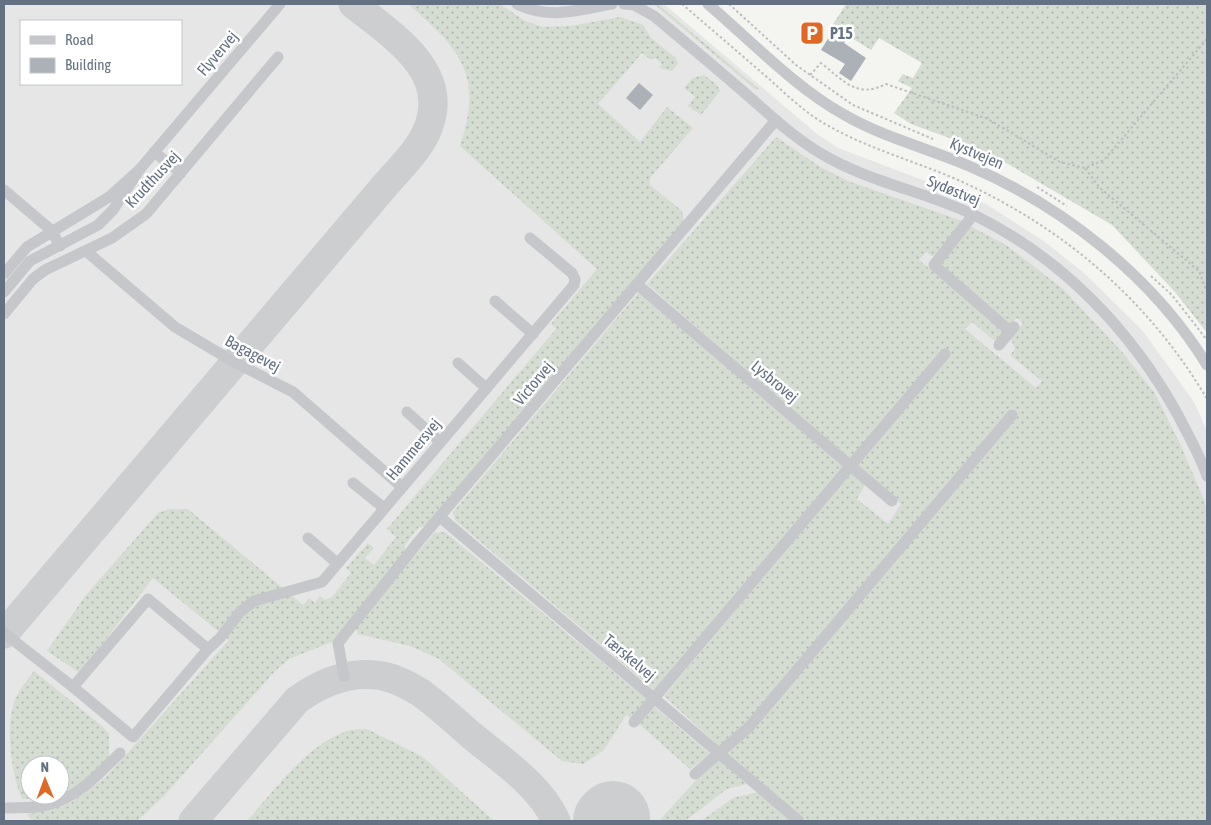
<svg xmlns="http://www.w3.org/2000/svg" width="1211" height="825" font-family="'Asap Condensed',sans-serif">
  <defs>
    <pattern id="grass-dots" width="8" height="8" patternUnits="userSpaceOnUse" patternTransform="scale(1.25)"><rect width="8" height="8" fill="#d5dcd2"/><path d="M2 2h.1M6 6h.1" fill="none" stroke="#b0b7b0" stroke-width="1.8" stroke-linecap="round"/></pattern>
  </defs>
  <rect width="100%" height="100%" fill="#f4f5f1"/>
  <path fill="#e5e6e5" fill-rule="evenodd" d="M 4,4 L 664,4 L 817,134 L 838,148 L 986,204 L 1045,242 L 1084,273 L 1142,330 L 1194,402 L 1207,431 L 1207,821 L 4,821 ZM 21,21 L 181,21 L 181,84 L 21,84 ZM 30,765 L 60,765 L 60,795 L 30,795 Z"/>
  <g fill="url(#grass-dots)">
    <path d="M 408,4 L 500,4 L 525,21 L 543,27 L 571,26 L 620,17 L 643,25 L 651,38 L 676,58 L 678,64 L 672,71 L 659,68 L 662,64 L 656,58 L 651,60 L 642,53 L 598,104 L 640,142 L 667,107 L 693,128 L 650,178 L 650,185 L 682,211 L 684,221 L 425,527 L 419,527 L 405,545 L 405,553 L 334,641 L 289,659 L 275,671 L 163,797 L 137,821 L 32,821 L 27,814 L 72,802 L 106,777 L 229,640 L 153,578 L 80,673 L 47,651 L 86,595 L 158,513 L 169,509 L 188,509 L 303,605 L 309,598 L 315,603 L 320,596 L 325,600 L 332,597 L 351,573 L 346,568 L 368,543 L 374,548 L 365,558 L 374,565 L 396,537 L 387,529 L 556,329 L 551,324 L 597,269 L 460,146 C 484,74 460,49 408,4 Z"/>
    <polygon points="654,4 658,4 759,89 755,89"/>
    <polygon points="846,4 1207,4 1207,333 1175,292 1112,225 1008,164 974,147 911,124 894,113 912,88 898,81 903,74 913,78 922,63 879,38 871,50 832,26"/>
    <polygon points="704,75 717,85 720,91 701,115 688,106 695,97 684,88 693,78"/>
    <polygon points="776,137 822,168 848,181 962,221 938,253 932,256 926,252 919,260 1006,331 997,343 972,322 965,329 1036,388 1042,381 1010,355 1015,349 1011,339 1023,323 1017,318 1011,324 940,264 970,226 1006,245 1063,289 1122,352 1154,392 1181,446 1204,500 1207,511 1206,821 807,821 726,752 1017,414 1011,409 747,723 719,746 664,696 852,472 865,485 857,499 888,524 901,504 647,284"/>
    <polygon points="639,292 844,466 655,691 455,520 453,512"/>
    <polygon points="445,532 646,699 631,718 626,715 604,750 583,764 562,761 439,659 410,646 358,634 355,627 434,533"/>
    <path d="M 34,671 L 102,726 L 109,734 L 109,757 C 97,771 77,788 60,793 L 60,765 L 30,765 L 30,795 L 55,795 L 45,798 L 22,799 C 11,774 5,726 15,700 C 19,690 27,680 34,671 Z"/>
    <polygon points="652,705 710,754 690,769 638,723"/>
    <path d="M 367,729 L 423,757 L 494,821 L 247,821 C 273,792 309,742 348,731 C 354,729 361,729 367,729 Z"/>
    <polygon points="719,759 746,784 727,789 685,821 659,821 697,779"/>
    <polygon points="759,792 793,821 701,821 733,798"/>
  </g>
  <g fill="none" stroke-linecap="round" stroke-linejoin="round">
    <g stroke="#ccced0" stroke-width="29">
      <path d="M 4,634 L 382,189 C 397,171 420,150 428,128 C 451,70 391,35 353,4"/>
      <path d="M 193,821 L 297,700 C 323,681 351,670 383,676 C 396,679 410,686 421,693 C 439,706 455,721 471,735 C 501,760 540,785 556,821"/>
    </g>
    <polyline stroke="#ccced0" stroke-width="74" points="610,821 613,818"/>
  </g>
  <g fill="#abb1b7">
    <polygon points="834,29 848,37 844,43 866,58 851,81 839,73 845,64 821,50"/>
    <polygon points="639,83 653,95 640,110 626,98"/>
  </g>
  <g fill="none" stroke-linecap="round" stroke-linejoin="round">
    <g stroke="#bcbec0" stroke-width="2" stroke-dasharray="2.5 2.5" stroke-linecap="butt">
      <path d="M 682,4 C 710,28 739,53 768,78 C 786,94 805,113 827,125 C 872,151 923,163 969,185 C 1069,232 1151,304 1207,399"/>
      <polyline points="729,4 796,65 853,105 933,139"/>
      <polyline points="1207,39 1104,160 1085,168 1100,188 1199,271 1207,292"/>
      <path d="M 810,75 L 821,63 C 844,81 857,99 886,84 L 988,119 L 1060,162 L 1085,168"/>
      <polyline points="1037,187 1067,206"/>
      <polyline points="1151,276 1172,295 1207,340"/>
    </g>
    <g stroke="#c5c7cb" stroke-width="11">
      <path d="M 517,4 C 550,20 577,10 612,4"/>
      <path d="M 624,4 L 634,5 L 654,16 C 685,42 716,68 746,94 C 770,115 793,137 820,153 C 868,182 924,191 974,215 C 1062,258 1131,330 1178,415 C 1188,435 1200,455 1207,476"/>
      <path d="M 708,4 C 749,39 796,88 843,114 C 882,137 927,148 969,166 C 1063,206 1153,277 1207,365"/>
      <polyline points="154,152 181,173"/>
      <polyline points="140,169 280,4"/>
      <polyline points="4,190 51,230 60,246"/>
      <polyline points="973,215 934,265 1010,331"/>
      <polyline points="86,251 175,327 234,362 293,392 402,487"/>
      <polyline points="4,274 27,247 109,197 140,169 113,210 98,225 30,261 4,292"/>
      <polyline points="638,285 892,501"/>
      <polyline points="495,301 533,334"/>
      <polyline points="4,314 33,279 45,270 112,238 146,214 278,57"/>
      <polyline points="999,345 1014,327"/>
      <polyline points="458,363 486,388"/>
      <polyline points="407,412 440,442"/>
      <polyline points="353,483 384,508"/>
      <polyline points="440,517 799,821"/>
      <polyline points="308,538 337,563"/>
      <polygon points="148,599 208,649 133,737 73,687"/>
      <polyline points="4,633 73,687"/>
      <polyline points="208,649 220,638 240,612 254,601 322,582 574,285 575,279 572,273 530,238"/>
      <polyline points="344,676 338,643 419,541 776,120"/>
      <polyline points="634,722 945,354"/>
      <polyline points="695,774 749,727 1012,415"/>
      <path d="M 4,808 C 17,807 34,809 47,805 C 77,798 99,774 120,753"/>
    </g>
  </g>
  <defs>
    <g id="parking-square" transform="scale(1.25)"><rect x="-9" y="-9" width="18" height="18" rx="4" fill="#e06826" stroke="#fff"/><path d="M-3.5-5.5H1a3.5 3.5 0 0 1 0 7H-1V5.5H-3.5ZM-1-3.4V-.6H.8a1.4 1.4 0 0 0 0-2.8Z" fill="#fff"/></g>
  </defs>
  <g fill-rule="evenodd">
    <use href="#parking-square" x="812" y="33"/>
  </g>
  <g text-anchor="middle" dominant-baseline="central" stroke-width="5" stroke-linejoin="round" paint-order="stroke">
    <g font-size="16" font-weight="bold" fill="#647182" stroke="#fff" text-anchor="start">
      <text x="830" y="33">P15</text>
    </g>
    <g font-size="16" fill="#647182" stroke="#fff">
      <text transform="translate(217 53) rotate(-50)">Flyvervej</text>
      <text transform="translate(977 153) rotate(23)">Kystvejen</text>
      <text transform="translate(152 179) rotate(-47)">Krudthusvej</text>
      <text transform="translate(954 190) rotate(22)">Sydøstvej</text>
      <text transform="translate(253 353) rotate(28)">Bagagevej</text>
      <text transform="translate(775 381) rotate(40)">Lysbrovej</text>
      <text transform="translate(533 383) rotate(-50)">Victorvej</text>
      <text transform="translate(413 449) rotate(-50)">Hammersvej</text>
      <text transform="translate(630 657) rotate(40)">Tærskelvej</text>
    </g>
  </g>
  <rect width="1211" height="825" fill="none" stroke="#647182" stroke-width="10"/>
  <rect x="20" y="20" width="162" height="65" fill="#ffffff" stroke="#c1c6cd"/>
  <rect x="30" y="36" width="25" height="8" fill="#c5c7cb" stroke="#c1c6cd"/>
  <text x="65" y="45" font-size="15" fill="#647182">Road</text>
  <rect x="30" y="58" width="25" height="15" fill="#abb1b7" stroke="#c1c6cd"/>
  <text x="65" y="70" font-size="15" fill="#647182">Building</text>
  <g transform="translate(45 780) rotate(359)"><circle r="24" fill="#ffffff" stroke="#c1c6cd"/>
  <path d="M0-4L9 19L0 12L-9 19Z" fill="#e06826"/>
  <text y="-8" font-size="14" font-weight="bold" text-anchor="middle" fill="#647182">N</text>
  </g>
</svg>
